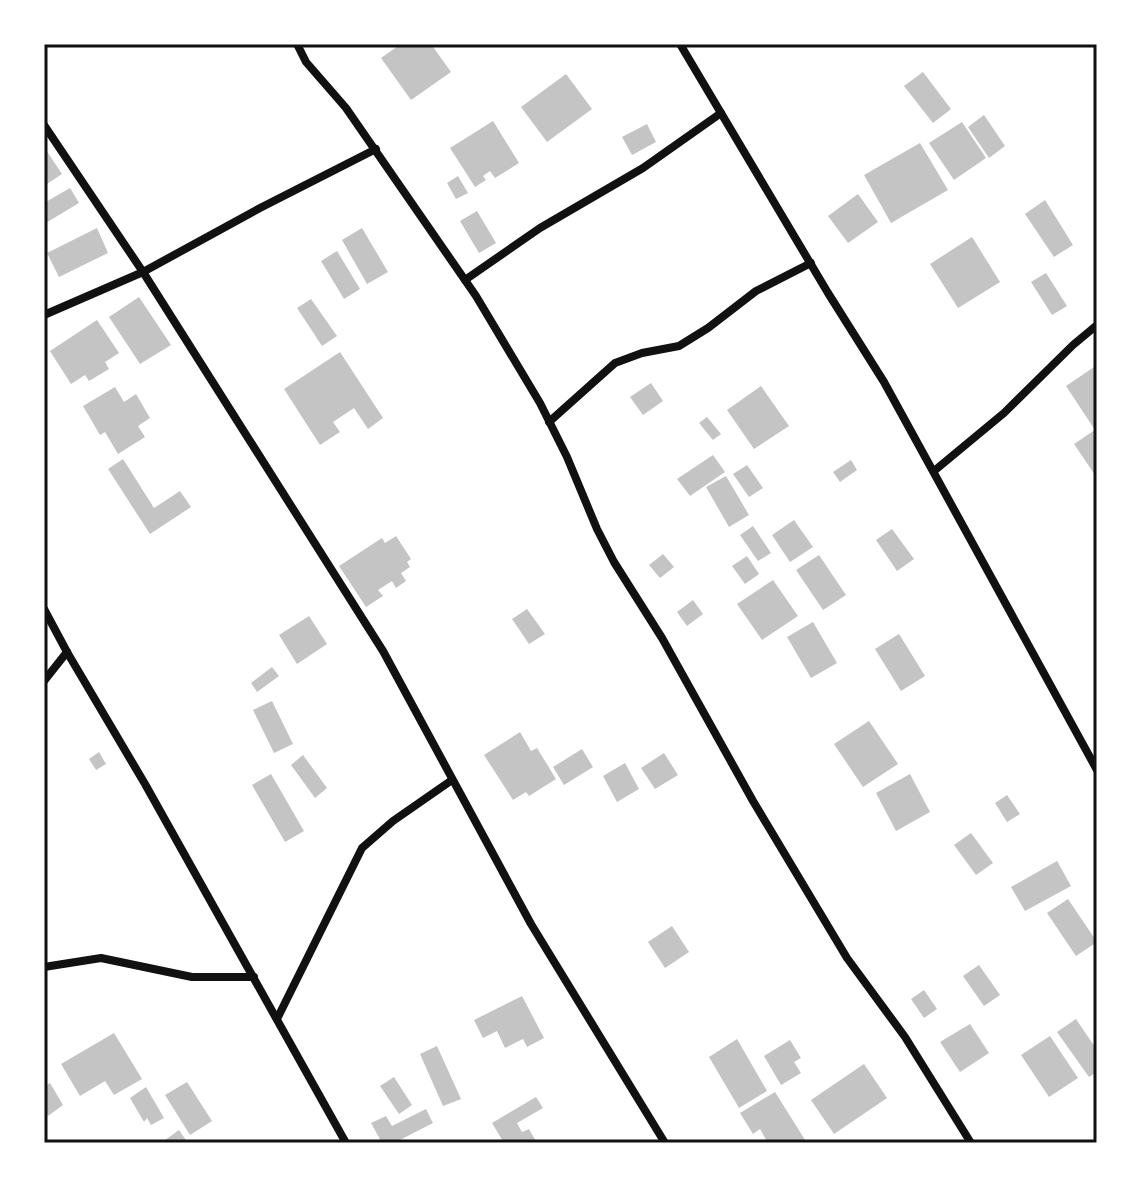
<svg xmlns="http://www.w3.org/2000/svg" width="1141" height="1187" font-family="'Noto Sans',sans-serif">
  <rect width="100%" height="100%" fill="#fff"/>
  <g fill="#c4c4c4">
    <polygon points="401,44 431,44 451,72 411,100 381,58"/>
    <polygon points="923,72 951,109 933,123 904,86"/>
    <polygon points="566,74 592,109 547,142 521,107"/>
    <polygon points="984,115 1005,146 989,158 968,127"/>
    <polygon points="493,121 519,163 495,178 490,171 483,176 486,180 475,187 450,148"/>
    <polygon points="962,122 986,158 954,180 929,143"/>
    <polygon points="647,124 656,142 632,155 622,137"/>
    <polygon points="920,143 948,190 891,223 864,175"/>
    <polygon points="44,147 62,174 44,186"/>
    <polygon points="458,176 468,193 456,199 447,183"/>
    <polygon points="70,188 79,203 44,224 44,203"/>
    <polygon points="858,194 878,222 848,243 828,216"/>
    <polygon points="1045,200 1073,245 1054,257 1025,214"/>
    <polygon points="477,211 496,243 479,253 460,221"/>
    <polygon points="97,228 108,253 59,277 47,253"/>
    <polygon points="362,228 388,272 367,284 342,240"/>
    <polygon points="972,237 1000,282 958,308 930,264"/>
    <polygon points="337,251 360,289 344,299 321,261"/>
    <polygon points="1046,273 1067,306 1052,315 1031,282"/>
    <polygon points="139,297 171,345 140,364 109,317"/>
    <polygon points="311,299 337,336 322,346 297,308"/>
    <polygon points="97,320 119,353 105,362 109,369 89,381 85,375 71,384 50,351"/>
    <polygon points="340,352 383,418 368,429 354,408 333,422 340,432 320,445 284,389"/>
    <polygon points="1097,365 1097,478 1074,444 1095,430 1066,386"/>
    <polygon points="651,383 663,401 643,415 630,397"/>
    <polygon points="761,386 789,426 754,449 727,410"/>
    <polygon points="115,387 124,402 136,394 150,418 138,426 145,437 118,454 105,432 100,435 83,406"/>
    <polygon points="707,417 721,434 713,440 699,423"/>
    <polygon points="713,455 725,472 690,496 677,479"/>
    <polygon points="123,459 154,508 180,491 191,507 150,534 108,469"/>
    <polygon points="851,460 857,470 840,482 833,472"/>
    <polygon points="747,465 763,488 749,497 733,474"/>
    <polygon points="726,476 749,515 729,527 706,487"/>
    <polygon points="794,520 813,547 790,562 772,535"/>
    <polygon points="753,526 771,553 758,561 740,535"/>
    <polygon points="892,529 914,559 897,571 876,540"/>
    <polygon points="396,536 411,559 407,562 410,567 401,573 406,581 396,588 392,581 378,590 383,596 366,607 339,566 382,538 385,543"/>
    <polygon points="663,554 674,567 660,578 649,565"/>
    <polygon points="819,555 846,595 823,610 796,570"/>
    <polygon points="747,556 759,574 745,584 732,566"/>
    <polygon points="773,580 798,616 762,640 737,604"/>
    <polygon points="693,600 703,614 687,626 677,612"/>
    <polygon points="527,609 545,634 529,644 512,619"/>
    <polygon points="309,616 327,644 297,664 279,635"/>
    <polygon points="813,622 837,663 811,678 787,637"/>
    <polygon points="899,634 925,676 901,691 875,649"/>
    <polygon points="272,667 279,676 257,692 251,683"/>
    <polygon points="272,701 293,744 274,753 253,710"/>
    <polygon points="869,721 898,764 863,787 834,744"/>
    <polygon points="520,732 531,751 537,748 556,779 529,796 526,792 513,800 484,755"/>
    <polygon points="582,749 593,767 564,785 553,767"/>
    <polygon points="99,752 106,764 96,770 89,759"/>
    <polygon points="664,753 678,775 655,789 641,768"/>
    <polygon points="303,755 327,788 315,798 291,765"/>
    <polygon points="625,763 639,789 617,802 603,776"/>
    <polygon points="271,774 304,831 285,842 252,785"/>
    <polygon points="910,774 930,812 896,831 876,793"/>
    <polygon points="1007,795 1020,814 1007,822 995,803"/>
    <polygon points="971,833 993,863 976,875 954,845"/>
    <polygon points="1057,861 1071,886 1025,911 1011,887"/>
    <polygon points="1068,899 1097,942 1076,956 1047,913"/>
    <polygon points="672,926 689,952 665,968 648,942"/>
    <polygon points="979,965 1000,995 984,1006 963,976"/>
    <polygon points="924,990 937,1009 924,1018 911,999"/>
    <polygon points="522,996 544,1038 527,1047 523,1039 505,1048 497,1031 483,1038 474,1020"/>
    <polygon points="1076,1019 1097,1050 1097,1072 1089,1077 1057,1032"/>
    <polygon points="970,1024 989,1053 960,1072 940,1042"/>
    <polygon points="114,1033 142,1079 114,1095 105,1081 80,1096 61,1064"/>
    <polygon points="1050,1036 1078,1078 1049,1097 1021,1055"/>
    <polygon points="737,1039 767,1091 739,1108 709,1057"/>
    <polygon points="790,1040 801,1058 794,1062 801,1073 781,1085 764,1056"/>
    <polygon points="437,1046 461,1099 443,1106 420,1054"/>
    <polygon points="864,1064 887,1098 834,1134 811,1100"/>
    <polygon points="394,1077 412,1105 399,1114 380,1086"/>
    <polygon points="187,1082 212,1121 190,1135 165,1095"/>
    <polygon points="50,1083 63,1105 48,1116 44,1110 44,1087"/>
    <polygon points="146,1087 164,1118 151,1125 147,1118 144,1122 130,1098"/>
    <polygon points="775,1092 807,1143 768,1143 760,1129 753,1134 740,1113"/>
    <polygon points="536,1097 543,1108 517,1123 522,1132 529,1129 537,1143 504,1143 492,1123"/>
    <polygon points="426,1109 433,1123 394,1143 382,1143 371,1123 386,1116 392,1126"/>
    <polygon points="179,1130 186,1140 182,1143 161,1143"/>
  </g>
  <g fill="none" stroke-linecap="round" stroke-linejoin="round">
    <g stroke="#111" stroke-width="8">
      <polyline points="297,44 306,62 346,108 476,296 540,403 567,457 597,529 614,562 662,638 753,801 847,958 905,1037 971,1143"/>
      <polyline points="680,44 828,293 884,382 1097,770"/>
      <polyline points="44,125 143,272 383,651 531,924 665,1143"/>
      <polyline points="465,280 540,228 643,168 721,113"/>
      <polyline points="44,315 143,272 260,208 376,149"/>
      <polyline points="549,422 615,363 642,353 679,346 708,328 756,291 811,263"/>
      <polyline points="934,471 1004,413 1073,345 1097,325"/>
      <polyline points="44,609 67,652 145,784 346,1143"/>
      <polyline points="44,681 67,652"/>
      <polyline points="44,967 101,958 192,977 254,977"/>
      <polyline points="277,1019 362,848 393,821 452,780"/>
    </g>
  </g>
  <rect width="1141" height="1187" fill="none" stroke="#ffffff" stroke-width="92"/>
  <rect x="46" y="46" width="1049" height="1095" fill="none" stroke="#111" stroke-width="3"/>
</svg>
